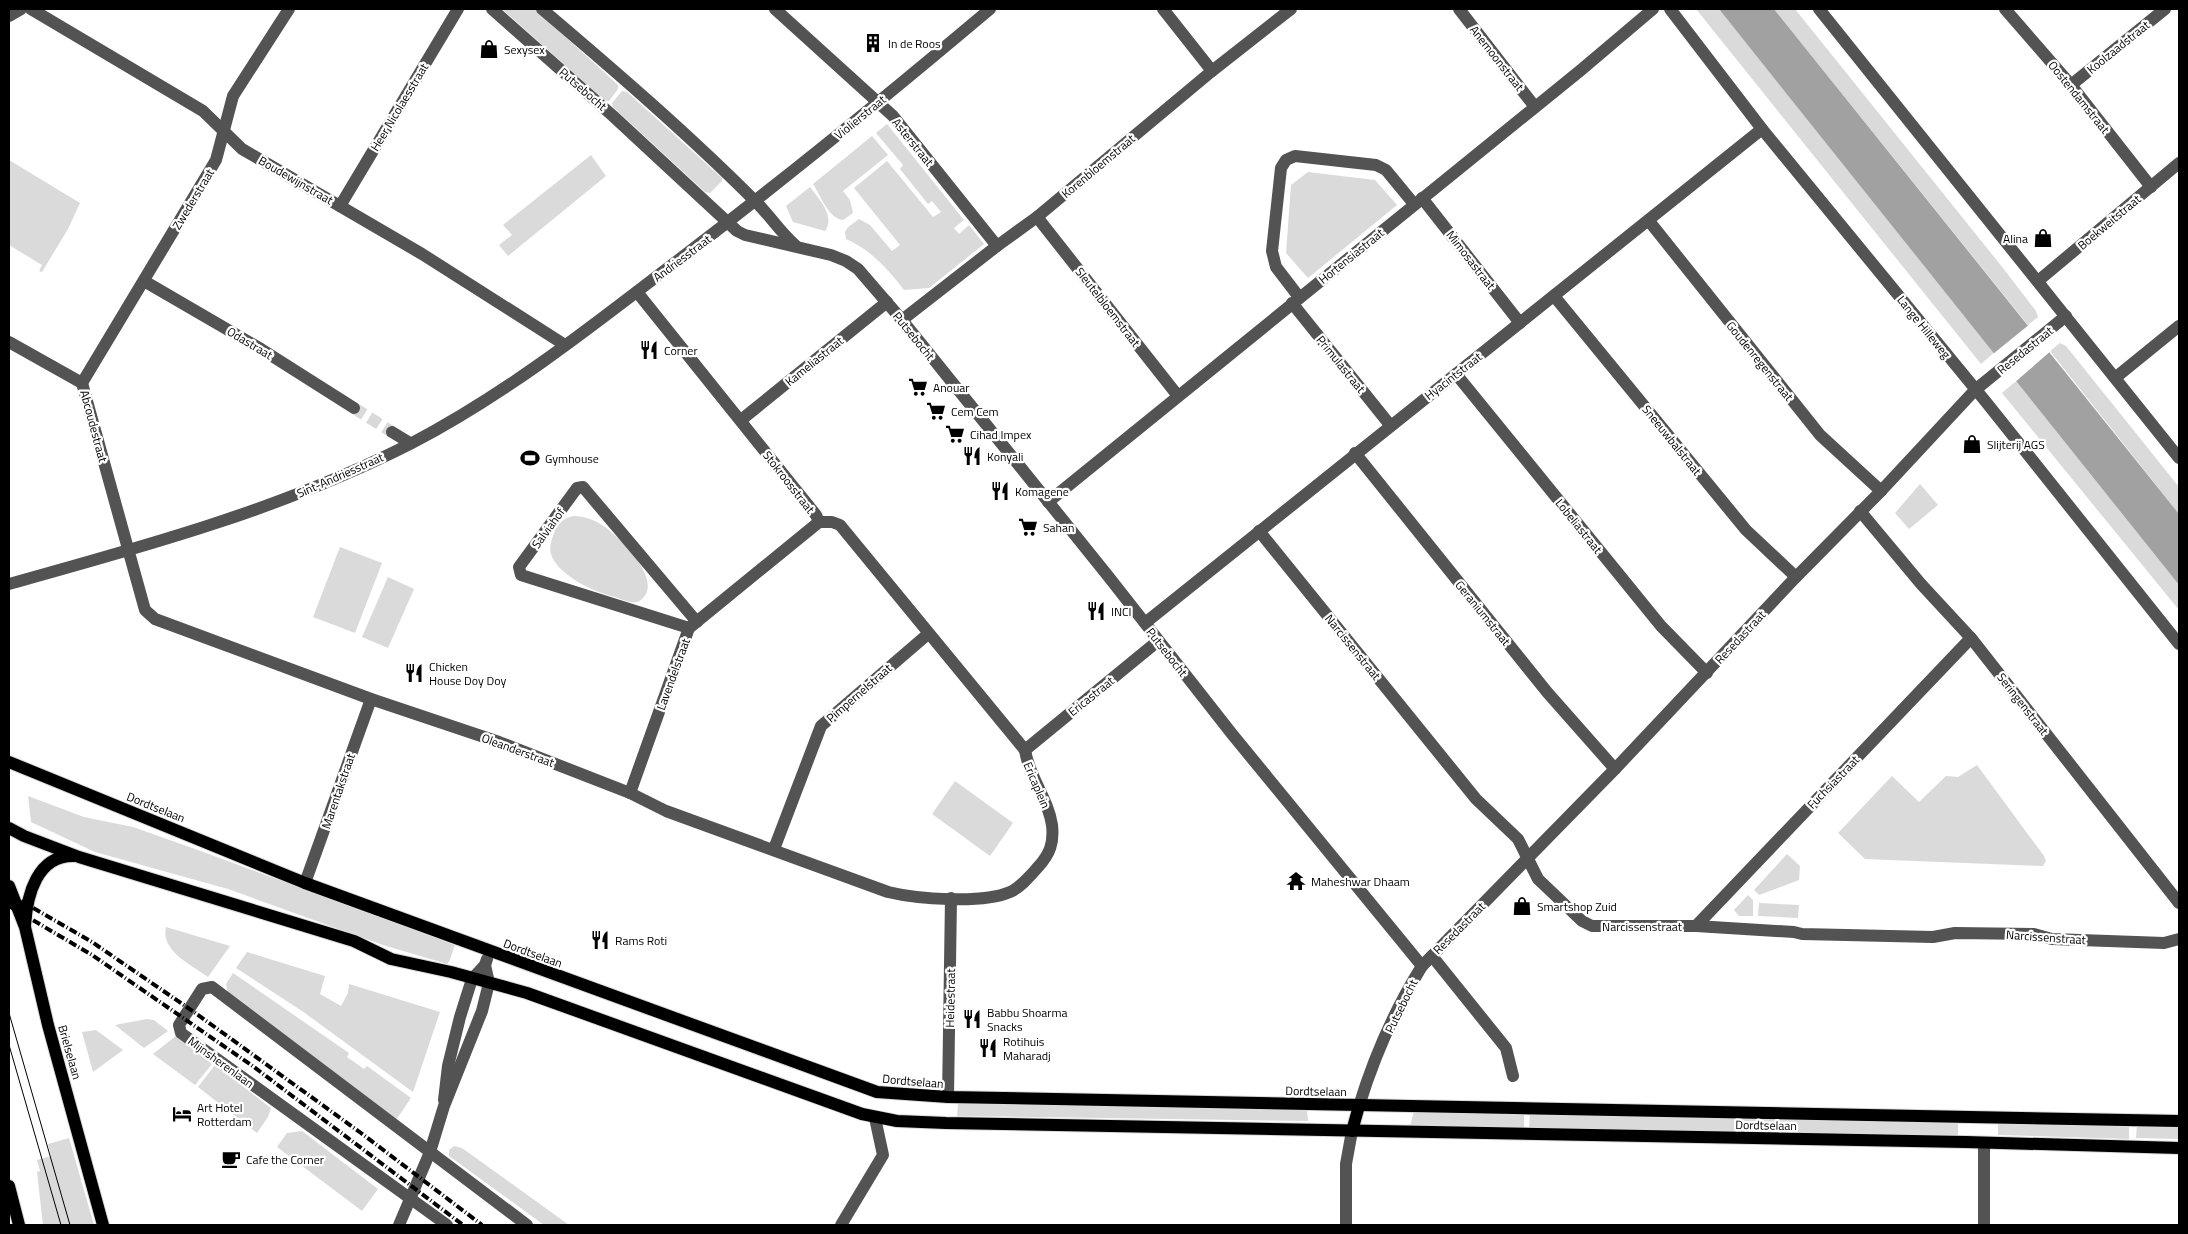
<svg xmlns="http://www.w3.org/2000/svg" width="2188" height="1234" font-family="'Titillium Web',sans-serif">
  <rect width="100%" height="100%" fill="#fff"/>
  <g fill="#dadada">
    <polygon points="502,9 535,9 618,85 618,89 609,101 604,100"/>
    <polygon points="1696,9 1719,9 1995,352 1981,364"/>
    <polygon points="1774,9 1795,9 2003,268 2036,311 2038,317 2028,325"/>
    <polygon points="622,91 627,92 722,178 722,181 710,193 705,192 613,107 612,103"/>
    <path d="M 887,124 L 964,220 L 954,228 L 959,234 L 969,225 L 984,244 L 929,288 L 904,290 C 889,270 870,249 846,239 L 845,232 L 848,227 L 859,219 L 870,225 L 892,251 L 900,245 L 854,188 L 887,161 L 933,217 L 941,212 L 932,201 L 928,204 L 900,169 L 903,165 L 876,133 Z"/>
    <path d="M 872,136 L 888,155 L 843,191 L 850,200 L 853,213 L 843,220 C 828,218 821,196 813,184 Z"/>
    <polygon points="591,155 606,176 508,256 499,245 512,235 503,225"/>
    <polygon points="9,160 80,203 68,229 42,272 39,271 42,265 9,245"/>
    <polygon points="1308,172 1375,180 1397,205 1308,278 1286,253 1291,185"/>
    <path d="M 810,187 C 819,199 836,217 825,231 L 793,222 L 786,206 Z"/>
    <polygon points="2060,343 2066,346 2179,487 2179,514 2050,351"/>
    <polygon points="2016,381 2179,585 2179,610 2002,393"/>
    <polygon points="1920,484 1938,505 1909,529 1895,513"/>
    <path d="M 573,516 C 585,516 595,520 605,527 C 620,538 657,575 646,594 C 644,597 641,601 637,602 C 631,604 621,599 615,597 C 596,593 557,575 551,554 C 549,548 551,542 553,536 C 556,525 562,519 573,516 Z"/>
    <polygon points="340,547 382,563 355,633 313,617"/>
    <polygon points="388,577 414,589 388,648 362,637"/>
    <polygon points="1977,765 2044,856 2046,861 2043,866 1865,859 1838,833 1892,776 1919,802 1946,776 1958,777"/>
    <polygon points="955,781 1013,823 990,856 932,814"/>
    <polygon points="28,796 84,817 133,827 198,850 455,945 449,962 447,964 383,945 228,889 95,852 31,822"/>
    <polygon points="1787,854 1800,866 1799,880 1759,895 1754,890"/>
    <polygon points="1748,895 1753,900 1753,916 1739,916 1734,910"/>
    <polygon points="1759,903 1799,905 1798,918 1758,916"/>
    <path d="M 166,927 L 230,946 L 208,977 C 192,965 160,951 166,927 Z"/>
    <polygon points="247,952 325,976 320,994 341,1006 348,993 349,984 440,1012 413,1092 302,1011 236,968"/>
    <polygon points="233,973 349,1053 347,1057 364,1069 367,1066 411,1098 396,1120 228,993 226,984"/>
    <polygon points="147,1019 154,1020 168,1031 144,1048 115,1025"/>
    <polygon points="96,1030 123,1050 93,1072 82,1032"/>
    <polygon points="176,1036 212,1064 195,1085 153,1054"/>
    <polygon points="215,1065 271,1108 268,1117 257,1133 198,1087"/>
    <polygon points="958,1103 1307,1110 1308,1121 957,1116"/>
    <polygon points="1414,1111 1524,1114 1524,1129 1410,1126"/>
    <polygon points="1530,1113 1757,1118 1757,1134 1529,1129"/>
    <polygon points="1761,1118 1958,1122 1958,1138 1761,1134"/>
    <polygon points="1998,1122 2129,1126 2129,1139 1998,1135"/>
    <polygon points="2137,1125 2179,1126 2179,1139 2136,1138"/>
    <polygon points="302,1131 378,1189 362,1211 277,1147 287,1133"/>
    <polygon points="69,1138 94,1225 43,1225 37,1172 40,1171 37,1160 51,1156 48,1144"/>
    <polygon points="454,1146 462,1148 569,1225 544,1225 449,1156 449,1150"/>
  </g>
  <polygon fill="#a1a1a1" points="1719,9 1774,9 2179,514 2179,585"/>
  <polygon fill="#fff" points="2030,324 2052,350 2014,383 1993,354"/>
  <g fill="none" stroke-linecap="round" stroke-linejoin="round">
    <polyline stroke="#d9d9d9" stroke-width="12" stroke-dasharray="12 6" stroke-linecap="butt" points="354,408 392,432"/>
    <g stroke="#dbdbdb" stroke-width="14">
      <g id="major">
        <polyline points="9,762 305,883 877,1092 948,1097 2179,1121"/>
        <polyline points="9,828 24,836 79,857 354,941 391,959 451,972 527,993 862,1114 897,1121 946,1123 1966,1142 2179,1148"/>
        <polyline points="9,886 25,927 48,1025 103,1225"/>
        <path d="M 25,925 C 27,895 37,855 74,856"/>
        <polyline points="1352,1131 1359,1106"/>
        <polyline points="9,1186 19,1225"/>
      </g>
    </g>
    <g stroke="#535353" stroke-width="12">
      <polyline points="31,9 203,111 242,149 422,254 565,345"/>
      <path d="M 492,9 L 613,116 L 737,231 L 745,235 L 831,255 L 846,261 L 858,269 L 902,320 L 1108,576 L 1232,734 L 1422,966 C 1395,1009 1374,1057 1359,1106"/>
      <path d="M 542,9 C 614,70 687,133 754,200 C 769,214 779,231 795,245"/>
      <polyline points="775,9 893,116 997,246"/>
      <polyline points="1163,9 1212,71"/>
      <polyline points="1459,9 1535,107"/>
      <polyline points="1670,9 1762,129 1986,402 2179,644"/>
      <polyline points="1819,9 2179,458"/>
      <polyline points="2005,9 2071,85 2151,187"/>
      <polyline points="9,16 21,9"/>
      <polyline points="2071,85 2165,9"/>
      <polyline points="1422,198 1520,323"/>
      <polyline points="340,206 458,9"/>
      <polyline points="1037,217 1178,396"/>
      <polyline points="1649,221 1820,435 1881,491"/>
      <polyline points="144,281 261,349 354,408"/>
      <polyline points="2038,281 2179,163"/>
      <polyline points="637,292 816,515 819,522"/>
      <polyline points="1554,296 1746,530 1796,577"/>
      <polyline points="1299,297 1276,267 1272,251 1281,168 1286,160 1295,156 1376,165 1386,170 1414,204"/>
      <polyline points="1292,303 1390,425"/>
      <polyline points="902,320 997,246 1037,217 1212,71 1291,9"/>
      <path d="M 9,342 L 82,383 L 145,610 L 155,619 L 371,699 L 499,742 L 630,793 L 666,811 L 888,892 C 917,899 983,904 1010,892 C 1021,887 1030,876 1038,867 C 1050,854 1054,843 1052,825 C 1048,798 1029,777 1025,750"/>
      <polyline points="1456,374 1661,626 1707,673"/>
      <polyline points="2115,378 2179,326"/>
      <polyline points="82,383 216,160 233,96 289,9"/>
      <polyline points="741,420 887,302"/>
      <polyline points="392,432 410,443"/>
      <polyline points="1355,453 1547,692 1615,769"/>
      <polyline points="1048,502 1581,70 1653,9"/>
      <polyline points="1860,511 1921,584 1971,638 2179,903"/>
      <polyline points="819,522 832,522 840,525 1025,750"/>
      <polyline points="1259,531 1476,799 1518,839 1538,879 1582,921 1592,926 1696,926 1794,932 1802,934 1933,937 1955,933 2034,934 2052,939 2164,943 2179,939"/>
      <path d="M 9,584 C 146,546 285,508 412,443 C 500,397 578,337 656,277 C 770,191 881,101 990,9"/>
      <polyline points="1145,623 1762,129"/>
      <polyline points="689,628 521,575 519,567 577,488 583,487 697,622"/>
      <polyline points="1025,750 1158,641"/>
      <polyline points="630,793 689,628 819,522"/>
      <polyline points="774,849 821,726 928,634"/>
      <polyline points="305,883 371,699"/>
      <polyline points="1696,926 1971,638"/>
      <polyline points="1432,956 1506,1048 1513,1076"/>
      <polyline points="1422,966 1615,769 1796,577 1881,491 1975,390 2066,316"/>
      <polyline points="948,1097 951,898"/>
      <polyline points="444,1100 448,1066 460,1017 472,979 485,965 487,959"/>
      <polyline points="1984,1143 1984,1225"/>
      <polyline points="399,1225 430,1152 444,1106 482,1011 489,983 485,965"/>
      <polyline points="447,1225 181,1033 179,1025 202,989 212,987 527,1225"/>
      <polyline points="841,1225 883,1155 875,1118"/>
      <polyline points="1346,1225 1346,1164 1352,1131"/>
    </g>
    <use href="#major" stroke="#000" stroke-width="12"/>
    <g stroke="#000" stroke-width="1">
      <polyline points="9,1013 70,1225"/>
      <polyline points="9,1045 61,1225"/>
    </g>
    <g stroke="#000" stroke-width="4" stroke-dasharray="8 2.5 1 2.5" stroke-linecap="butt">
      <polyline points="9,894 92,942 194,1012 361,1133 482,1225"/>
      <polyline points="9,906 92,955 254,1067 463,1225"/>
    </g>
  </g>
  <defs>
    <g id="building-bare" transform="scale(1.5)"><path d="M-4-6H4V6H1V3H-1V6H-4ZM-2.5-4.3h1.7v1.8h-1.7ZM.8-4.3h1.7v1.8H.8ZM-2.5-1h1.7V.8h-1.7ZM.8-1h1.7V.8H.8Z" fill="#000" stroke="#fff" stroke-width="2.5" paint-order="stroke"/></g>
    <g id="shop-bare" transform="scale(1.5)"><path d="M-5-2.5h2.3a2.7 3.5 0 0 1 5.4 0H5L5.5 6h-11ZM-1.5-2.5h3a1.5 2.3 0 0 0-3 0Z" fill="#000" stroke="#fff" stroke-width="2.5" paint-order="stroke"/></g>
    <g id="restaurant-bare" transform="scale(1.5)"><path d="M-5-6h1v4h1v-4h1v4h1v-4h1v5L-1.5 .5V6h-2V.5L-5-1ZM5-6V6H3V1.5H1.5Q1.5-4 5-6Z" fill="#000" stroke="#fff" stroke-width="2.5" paint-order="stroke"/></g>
    <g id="supermarket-bare" transform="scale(1.5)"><path d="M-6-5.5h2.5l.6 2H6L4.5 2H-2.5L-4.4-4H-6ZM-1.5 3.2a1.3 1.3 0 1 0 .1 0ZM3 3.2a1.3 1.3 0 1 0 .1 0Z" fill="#000" stroke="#fff" stroke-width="2.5" paint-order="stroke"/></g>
    <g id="stadium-bare" transform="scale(1.5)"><path d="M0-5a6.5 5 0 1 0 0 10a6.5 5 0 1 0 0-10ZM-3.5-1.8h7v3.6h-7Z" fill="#000" stroke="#fff" stroke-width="2.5" paint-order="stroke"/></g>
    <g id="temple-bare" transform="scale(1.5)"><path d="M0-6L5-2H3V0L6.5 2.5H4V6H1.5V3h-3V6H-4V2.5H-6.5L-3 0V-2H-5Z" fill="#000" stroke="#fff" stroke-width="2.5" paint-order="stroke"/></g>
    <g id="hotel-bare" transform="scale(1.5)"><path d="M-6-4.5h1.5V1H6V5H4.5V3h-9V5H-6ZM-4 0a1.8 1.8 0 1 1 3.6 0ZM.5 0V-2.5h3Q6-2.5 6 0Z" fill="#000" stroke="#fff" stroke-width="2.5" paint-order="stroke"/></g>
    <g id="cafe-bare" transform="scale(1.5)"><path d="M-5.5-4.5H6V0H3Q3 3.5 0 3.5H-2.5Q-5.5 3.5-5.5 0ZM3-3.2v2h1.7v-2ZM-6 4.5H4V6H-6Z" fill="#000" stroke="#fff" stroke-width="2.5" paint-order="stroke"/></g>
  </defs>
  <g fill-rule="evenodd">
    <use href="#building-bare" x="873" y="43"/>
    <use href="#shop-bare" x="489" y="49"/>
    <use href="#shop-bare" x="2043" y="238"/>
    <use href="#restaurant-bare" x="649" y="350"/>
    <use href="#supermarket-bare" x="918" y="387"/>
    <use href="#supermarket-bare" x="936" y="411"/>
    <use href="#supermarket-bare" x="955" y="434"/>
    <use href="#shop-bare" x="1972" y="444"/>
    <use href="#restaurant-bare" x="972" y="456"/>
    <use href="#stadium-bare" x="530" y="458"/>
    <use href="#restaurant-bare" x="1000" y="491"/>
    <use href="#supermarket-bare" x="1028" y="527"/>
    <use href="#restaurant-bare" x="1096" y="611"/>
    <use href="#restaurant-bare" x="414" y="673"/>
    <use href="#temple-bare" x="1296" y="881"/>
    <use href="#shop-bare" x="1522" y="906"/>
    <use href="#restaurant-bare" x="600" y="940"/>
    <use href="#restaurant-bare" x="972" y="1019"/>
    <use href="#restaurant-bare" x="988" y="1048"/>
    <use href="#hotel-bare" x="182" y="1114"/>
    <use href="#cafe-bare" x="231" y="1159"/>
  </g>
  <g text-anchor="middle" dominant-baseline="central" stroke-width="4.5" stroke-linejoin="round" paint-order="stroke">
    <g font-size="12" fill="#000" stroke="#fff" text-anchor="start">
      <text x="888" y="43">In de Roos</text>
      <text x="504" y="49">Sexysex</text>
      <text x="2028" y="238" text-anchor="end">Alina</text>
      <text x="664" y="350">Corner</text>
      <text x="933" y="387">Anouar</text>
      <text x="951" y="411">Cem Cem</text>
      <text x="970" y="434">Cihad Impex</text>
      <text x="1987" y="444">Slijterij AGS</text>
      <text x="987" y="456">Konyali</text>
      <text x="545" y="458">Gymhouse</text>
      <text x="1015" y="491">Komagene</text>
      <text x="1043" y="527">Sahan</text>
      <text x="1111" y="611">INCI</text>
      <text x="429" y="666">Chicken<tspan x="429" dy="14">House Doy Doy</tspan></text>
      <text x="1311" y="881">Maheshwar Dhaam</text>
      <text x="1537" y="906">Smartshop Zuid</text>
      <text x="615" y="940">Rams Roti</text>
      <text x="987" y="1012">Babbu Shoarma<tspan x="987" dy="14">Snacks</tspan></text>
      <text x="1003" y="1041">Rotihuis<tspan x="1003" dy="14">Maharadj</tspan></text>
      <text x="197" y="1107">Art Hotel<tspan x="197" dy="14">Rotterdam</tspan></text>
      <text x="246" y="1159">Cafe the Corner</text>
    </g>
    <g font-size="12" fill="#000" stroke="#fff">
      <text transform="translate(2118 47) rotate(-39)">Koolzaadstraat</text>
      <text transform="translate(1497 58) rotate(52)">Anemoonstraat</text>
      <text transform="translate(583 89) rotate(41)">Putsebocht</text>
      <text transform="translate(2079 97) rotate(51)">Oostendamstraat</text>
      <text transform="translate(399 107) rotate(-59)">Heer Nicolaesstraat</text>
      <text transform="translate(860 117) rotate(-39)">Violierstraat</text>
      <text transform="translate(913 142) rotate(51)">Asterstraat</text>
      <text transform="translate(1098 166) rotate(-40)">Korenbloemstraat</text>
      <text transform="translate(296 180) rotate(30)">Boudewijnstraat</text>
      <text transform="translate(193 199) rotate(-59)">Zwederstraat</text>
      <text transform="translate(2109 222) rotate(-40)">Boekweitstraat</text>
      <text transform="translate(1351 256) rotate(-39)">Hortensiastraat</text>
      <text transform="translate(682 258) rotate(-37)">Andriesstraat</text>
      <text transform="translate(1471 260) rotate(52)">Mimosastraat</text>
      <text transform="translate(1108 307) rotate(52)">Sleutelbloemstraat</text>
      <text transform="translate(1924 327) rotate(51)">Lange Hilleweg</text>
      <text transform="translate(914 336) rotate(51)">Putsebocht</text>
      <text transform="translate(250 343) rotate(31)">Odastraat</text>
      <text transform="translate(2025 350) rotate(-39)">Resedastraat</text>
      <text transform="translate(814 361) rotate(-39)">Kameliastraat</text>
      <text transform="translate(1760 361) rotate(51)">Goudenregenstraat</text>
      <text transform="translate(1341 364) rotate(51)">Primulastraat</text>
      <text transform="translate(1453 376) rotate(-38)">Hyacintstraat</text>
      <text transform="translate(94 426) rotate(75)">Abcoudestraat</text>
      <text transform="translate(1672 440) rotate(51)">Sneeuwbalstraat</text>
      <text transform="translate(340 475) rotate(-24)">Sint-Andriesstraat</text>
      <text transform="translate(789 482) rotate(52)">Stokroosstraat</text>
      <text transform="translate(1579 526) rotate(51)">Lobeliastraat</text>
      <text transform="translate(548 528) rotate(-54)">Salviahof</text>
      <text transform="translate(1483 613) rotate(51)">Geraniumstraat</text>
      <text transform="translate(1740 637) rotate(-47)">Resedastraat</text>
      <text transform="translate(1353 647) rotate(51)">Narcissenstraat</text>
      <text transform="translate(1167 652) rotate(52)">Putsebocht</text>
      <text transform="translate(673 674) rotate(-70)">Lavendelstraat</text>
      <text transform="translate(859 693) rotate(-41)">Pimpernelstraat</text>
      <text transform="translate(1091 696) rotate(-39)">Ericastraat</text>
      <text transform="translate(2023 704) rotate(52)">Seringenstraat</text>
      <text transform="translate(518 750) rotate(20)">Oleanderstraat</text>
      <text transform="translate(1833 782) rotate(-46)">Fuchsiastraat</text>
      <text transform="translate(1037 785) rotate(67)">Ericaplein</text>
      <text transform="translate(338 791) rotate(-71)">Marentakstraat</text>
      <text transform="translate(156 807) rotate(22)">Dordtselaan</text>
      <text x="1642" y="926">Narcissenstraat</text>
      <text transform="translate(1459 928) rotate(-45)">Resedastraat</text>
      <text transform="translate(2046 937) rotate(4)">Narcissenstraat</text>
      <text transform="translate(533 953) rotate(20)">Dordtselaan</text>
      <text transform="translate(950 998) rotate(-89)">Heidestraat</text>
      <text transform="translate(1401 1006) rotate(-64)">Putsebocht</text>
      <text transform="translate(70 1052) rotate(74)">Brielselaan</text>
      <text transform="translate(221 1062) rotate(36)">Mijnsherenlaan</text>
      <text transform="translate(913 1081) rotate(5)">Dordtselaan</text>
      <text transform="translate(1316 1091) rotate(1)">Dordtselaan</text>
      <text transform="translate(1766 1125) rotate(1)">Dordtselaan</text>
    </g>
  </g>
  <rect width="2188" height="1234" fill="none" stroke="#000000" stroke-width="20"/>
</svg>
